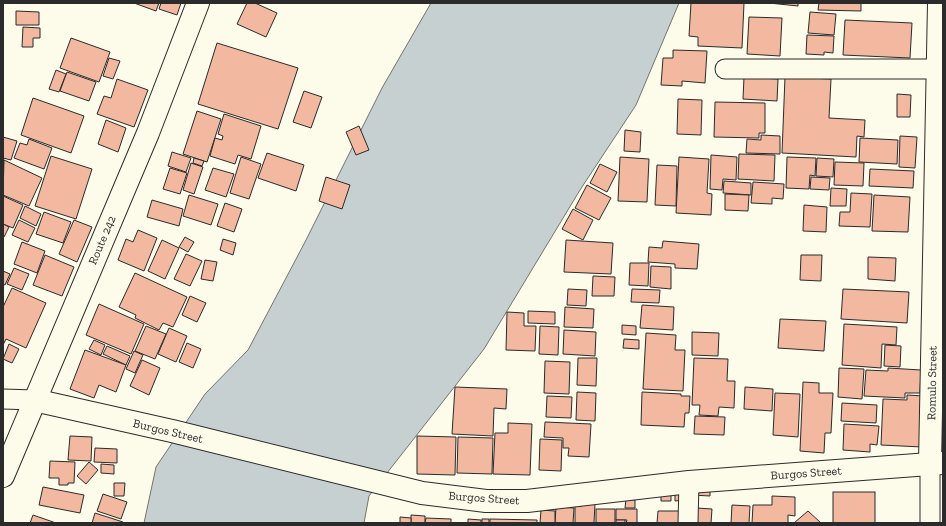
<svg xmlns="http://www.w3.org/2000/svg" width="946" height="526" font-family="'Zilla Slab',serif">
  <rect width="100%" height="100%" fill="#fdfbea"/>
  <polygon fill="#c7d0d0" stroke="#74746e" points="431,3 679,3 636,105 580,190 484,349 369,496 364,523 144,523 156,467 205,394 248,350 305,242 382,88"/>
  <g fill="#f2b8a0" stroke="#2b2b2b">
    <polygon points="134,3 159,3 156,11"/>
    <polygon points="161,3 181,3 177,15 159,9"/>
    <polygon points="247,3 255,3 277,13 266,37 237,24"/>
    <polygon points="691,3 744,3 742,48 698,46 698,37 689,36"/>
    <polygon points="769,3 798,3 798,6"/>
    <polygon points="819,3 861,3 861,11 818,10"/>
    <polygon points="16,11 39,12 39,25 16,25"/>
    <polygon points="810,12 836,14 834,35 808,33"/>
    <polygon points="749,17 782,18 780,56 747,54"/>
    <polygon points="845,20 912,23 910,58 843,55"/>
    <polygon points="23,27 40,28 40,38 33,38 33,47 22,47"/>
    <polygon points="807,35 834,36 833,53 824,52 824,55 806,54"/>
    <polygon points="71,38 110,52 99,82 60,68"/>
    <polygon points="217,43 298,68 278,129 198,104"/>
    <polygon points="673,50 707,51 705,83 682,81 682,86 661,85 663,58 673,58"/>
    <polygon points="109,58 120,61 113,79 103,76"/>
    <polygon points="56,70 66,74 59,92 49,89"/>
    <polygon points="67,72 96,82 89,101 60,91"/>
    <polygon points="744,77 778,79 777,101 743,99"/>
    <polygon points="785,77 831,79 829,118 865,120 864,137 857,136 856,157 782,153"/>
    <polygon points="117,79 148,90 134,127 97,114 104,96 111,98"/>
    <polygon points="304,91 322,97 311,128 293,122"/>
    <polygon points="897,94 911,95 910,117 897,117"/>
    <polygon points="33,98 84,116 71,153 21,135"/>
    <polygon points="678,99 702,100 701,135 677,134"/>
    <polygon points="715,102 765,103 765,133 759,133 759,138 714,137"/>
    <polygon points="197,111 221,119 207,162 183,154"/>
    <polygon points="224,114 261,126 251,159 238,155 235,164 210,156 215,138 222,140 223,136 218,134"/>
    <polygon points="106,120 126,128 118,152 98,144"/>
    <polygon points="359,126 369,150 356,155 346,132"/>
    <polygon points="625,130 641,132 640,152 624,151"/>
    <polygon points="761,135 780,136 780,154 746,153 747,139 761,140"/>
    <polygon points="900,136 917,137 915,168 899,167"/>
    <polygon points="3,137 17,141 11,160 3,158"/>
    <polygon points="860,138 898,140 897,164 859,162"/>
    <polygon points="29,139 52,148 44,169 14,158 20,143 27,145"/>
    <polygon points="172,152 191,158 186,172 168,166"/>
    <polygon points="267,153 304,165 296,191 258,178"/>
    <polygon points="739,154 775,155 774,181 738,179"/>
    <polygon points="711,155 737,157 736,180 723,179 722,190 710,189"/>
    <polygon points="51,156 92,169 76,219 35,206"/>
    <polygon points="241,157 261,164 249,199 230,193"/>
    <polygon points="620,157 649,159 647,202 618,201"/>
    <polygon points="679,157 709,159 707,193 712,194 711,215 676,213"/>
    <polygon points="787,157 816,158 815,176 810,175 809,189 786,188"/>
    <polygon points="194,158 204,161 202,166 193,163"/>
    <polygon points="817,158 834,159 833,177 816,176"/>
    <polygon points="4,160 42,178 29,206 3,195"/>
    <polygon points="835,162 864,163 863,186 834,185"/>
    <polygon points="191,163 203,167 194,194 183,190"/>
    <polygon points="600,164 617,172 607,192 590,183"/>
    <polygon points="657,165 677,166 676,206 655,205"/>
    <polygon points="170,168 187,173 180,194 163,189"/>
    <polygon points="213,168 234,174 226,197 205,190"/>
    <polygon points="870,169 914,171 913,188 869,186"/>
    <polygon points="326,177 350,185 342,209 319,201"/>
    <polygon points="811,177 830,178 829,190 810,189"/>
    <polygon points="724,181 751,183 751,195 723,193"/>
    <polygon points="753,182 784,184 783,199 772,198 772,204 751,203"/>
    <polygon points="587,185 611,198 599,220 575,208"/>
    <polygon points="831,188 847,189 846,206 830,206"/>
    <polygon points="851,193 872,194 870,227 839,226 840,212 850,212"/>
    <polygon points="725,194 749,195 748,211 725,210"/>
    <polygon points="189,195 218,204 211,225 183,216"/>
    <polygon points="874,195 910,197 908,232 872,231"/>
    <polygon points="3,196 23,205 13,228 3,224"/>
    <polygon points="152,200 183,209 179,226 147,217"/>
    <polygon points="225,203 242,209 234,232 217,226"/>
    <polygon points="804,205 827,207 826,232 803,231"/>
    <polygon points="25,206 41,214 36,226 20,218"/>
    <polygon points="573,209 593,220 583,240 562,229"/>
    <polygon points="44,212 71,222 63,243 36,234"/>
    <polygon points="19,220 35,228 28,242 12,235"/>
    <polygon points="74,220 92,227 77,262 59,254"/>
    <polygon points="3,224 9,227 4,237 3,236"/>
    <polygon points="138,230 157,238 144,271 118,260 126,239 133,242"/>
    <polygon points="185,237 194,242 188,252 179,247"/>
    <polygon points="223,239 236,243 233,255 220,250"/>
    <polygon points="162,240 179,248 165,279 148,271"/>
    <polygon points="566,240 613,243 611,274 564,272"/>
    <polygon points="663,241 699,244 697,269 675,268 675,264 648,262 649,247 662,248"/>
    <polygon points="22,242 45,251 37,273 14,264"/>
    <polygon points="186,254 202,261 190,286 174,279"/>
    <polygon points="45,255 74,267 62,296 33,285"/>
    <polygon points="801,255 822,255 821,281 800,280"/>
    <polygon points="868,257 896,258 895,281 868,279"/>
    <polygon points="205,260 217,262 213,281 201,279"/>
    <polygon points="630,263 649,263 648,286 629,285"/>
    <polygon points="651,266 671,267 671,289 650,287"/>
    <polygon points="14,268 29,274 22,290 7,284"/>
    <polygon points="3,271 10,274 5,285 3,284"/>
    <polygon points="135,273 187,297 173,327 163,323 159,330 135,318 136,315 119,307"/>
    <polygon points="593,276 615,277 614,296 592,296"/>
    <polygon points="12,288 46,303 26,348 6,339 3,345 3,307"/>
    <polygon points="568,289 587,290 586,306 567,305"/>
    <polygon points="632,289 660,290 659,303 631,302"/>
    <polygon points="843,289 909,292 907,323 841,319"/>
    <polygon points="190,296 206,303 197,322 182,315"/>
    <polygon points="99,304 144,324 131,354 86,335"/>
    <polygon points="642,305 674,307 673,330 640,328"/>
    <polygon points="565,307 594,309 593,328 564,327"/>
    <polygon points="528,311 555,312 555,324 528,323"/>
    <polygon points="507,312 524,313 524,326 536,326 535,351 506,350"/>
    <polygon points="780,319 826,321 824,351 778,348"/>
    <polygon points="844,324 897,327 896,345 882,344 881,368 842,365"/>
    <polygon points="622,325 636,326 636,335 622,334"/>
    <polygon points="146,326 166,334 155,359 135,351"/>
    <polygon points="540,326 559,327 558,355 539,354"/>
    <polygon points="169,328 187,336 176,362 158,354"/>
    <polygon points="564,330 596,332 595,356 563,354"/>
    <polygon points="692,332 719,333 718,356 692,355"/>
    <polygon points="646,333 676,335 675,350 685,350 683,391 643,389"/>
    <polygon points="624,339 639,340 639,349 623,348"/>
    <polygon points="94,340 105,345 101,355 89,349"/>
    <polygon points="187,343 201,349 193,368 179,362"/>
    <polygon points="9,344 19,349 12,363 3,359"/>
    <polygon points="885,345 901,346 900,367 884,366"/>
    <polygon points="107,346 130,356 126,365 103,354"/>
    <polygon points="85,350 126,365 116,392 99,385 94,398 70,389"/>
    <polygon points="134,351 143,355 135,373 126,369"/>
    <polygon points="578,358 597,358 596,386 577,385"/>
    <polygon points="694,358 728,359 727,381 735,381 734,408 719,407 718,416 699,415 700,405 692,405"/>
    <polygon points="142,360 160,368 149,395 130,386"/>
    <polygon points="545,361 570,362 569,394 544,393"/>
    <polygon points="839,368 864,369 862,399 838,397"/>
    <polygon points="888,368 921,370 920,393 905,393 905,398 864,396 866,370 888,371"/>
    <polygon points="803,382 819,383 819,393 833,393 831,433 825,433 824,453 800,451"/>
    <polygon points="455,387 507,389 506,409 494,408 493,436 452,434"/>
    <polygon points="745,387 773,389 772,411 744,409"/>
    <polygon points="577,392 596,393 595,421 576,420"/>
    <polygon points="642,392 681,394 681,396 690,396 689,413 685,413 684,427 641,425"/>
    <polygon points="775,393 800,394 798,437 773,435"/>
    <polygon points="907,395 924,396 922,447 881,445 883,399 907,400"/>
    <polygon points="547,396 572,397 571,418 546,417"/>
    <polygon points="842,403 877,405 876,423 841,421"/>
    <polygon points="695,416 725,417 724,435 694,434"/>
    <polygon points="545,422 591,424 589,457 568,456 569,448 563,448 563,438 544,437"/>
    <polygon points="508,423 532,424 530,475 493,474 495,433 508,433"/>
    <polygon points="844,424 879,426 877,445 870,444 870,452 843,450"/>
    <polygon points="70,436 92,437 91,461 68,460"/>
    <polygon points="417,436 456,437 455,475 417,474"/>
    <polygon points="458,437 493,438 492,474 457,473"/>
    <polygon points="540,439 562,440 561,471 539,470"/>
    <polygon points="95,448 117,449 117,463 94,462"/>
    <polygon points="50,461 75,462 74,483 68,483 68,485 59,485 59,478 49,478"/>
    <polygon points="89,462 98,470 86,484 77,476"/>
    <polygon points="101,464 114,465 114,474 101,473"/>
    <polygon points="114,483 125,483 124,496 114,496"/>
    <polygon points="710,486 710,496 692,495"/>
    <polygon points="43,487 84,495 80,513 39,505"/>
    <rect x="833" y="492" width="42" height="31"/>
    <polygon points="661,493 671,494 671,501 661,501"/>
    <polygon points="675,493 684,493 684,500 675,501"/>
    <polygon points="103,494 127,502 121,519 97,511"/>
    <polygon points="772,496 795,497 795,516 788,515 788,523 752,523 753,505 772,505"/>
    <polygon points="626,499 635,500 635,508 625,508"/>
    <polygon points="582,504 595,504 594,523 575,523 575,506 582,506"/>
    <polygon points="732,505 750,506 749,523 731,523"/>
    <polygon points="556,507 574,508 573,523 555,523"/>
    <polygon points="697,508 712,509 711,523 696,523"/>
    <rect x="596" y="509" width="19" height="14"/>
    <polygon points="616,509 637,509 637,523 626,523 627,520 616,520"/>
    <polygon points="541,510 555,511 555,523 540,523"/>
    <polygon points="658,511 682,511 682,523 657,523"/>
    <polygon points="808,511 821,523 794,523"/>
    <polygon points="95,513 123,522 122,523 92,523"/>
    <polygon points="33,515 56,523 30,523"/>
    <polygon points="411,515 425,516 425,523 411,523"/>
    <polygon points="400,517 411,518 411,523 400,523"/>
    <polygon points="426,518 451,519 451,523 425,523"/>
    <polygon points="468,519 481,520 481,523 468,523"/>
    <rect x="482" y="519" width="7" height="4"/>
    <polygon points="490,519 537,520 537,523 490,523"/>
    <rect x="616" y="520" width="9" height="3"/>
  </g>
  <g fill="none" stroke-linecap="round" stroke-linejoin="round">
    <g stroke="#2b2b2b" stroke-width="21">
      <g id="street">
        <polyline points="725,69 943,69"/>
        <polyline points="3,399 34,400"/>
        <polyline points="688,523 689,482"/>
        <polyline points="930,523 930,463"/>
      </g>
    </g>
    <g stroke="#2b2b2b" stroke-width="24">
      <g id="secondary">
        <polyline points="34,400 172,431 422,493 486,501 527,501 689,482 943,463"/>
        <polyline points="930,463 939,3"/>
      </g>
    </g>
    <g stroke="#2b2b2b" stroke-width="24">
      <polyline id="primary" points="3,476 148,133 198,3"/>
    </g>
    <use href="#street" stroke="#fdfbea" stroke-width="19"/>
    <use href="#secondary" stroke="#fdfbea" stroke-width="22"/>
    <use href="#primary" stroke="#fdfbea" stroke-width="22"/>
  </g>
  <g text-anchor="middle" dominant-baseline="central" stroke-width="3" stroke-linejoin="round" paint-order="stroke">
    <g font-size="12" fill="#2b2b2b" stroke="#fdfbea">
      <text transform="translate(102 240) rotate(-67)">Route 242</text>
      <text transform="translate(932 383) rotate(-89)">Romulo Street</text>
      <text transform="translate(168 431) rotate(13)">Burgos Street</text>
      <text transform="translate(806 473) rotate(-4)">Burgos Street</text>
      <text transform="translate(484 498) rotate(4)">Burgos Street</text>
    </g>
  </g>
  <rect width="946" height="526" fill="none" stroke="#2b2b2b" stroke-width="8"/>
</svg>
